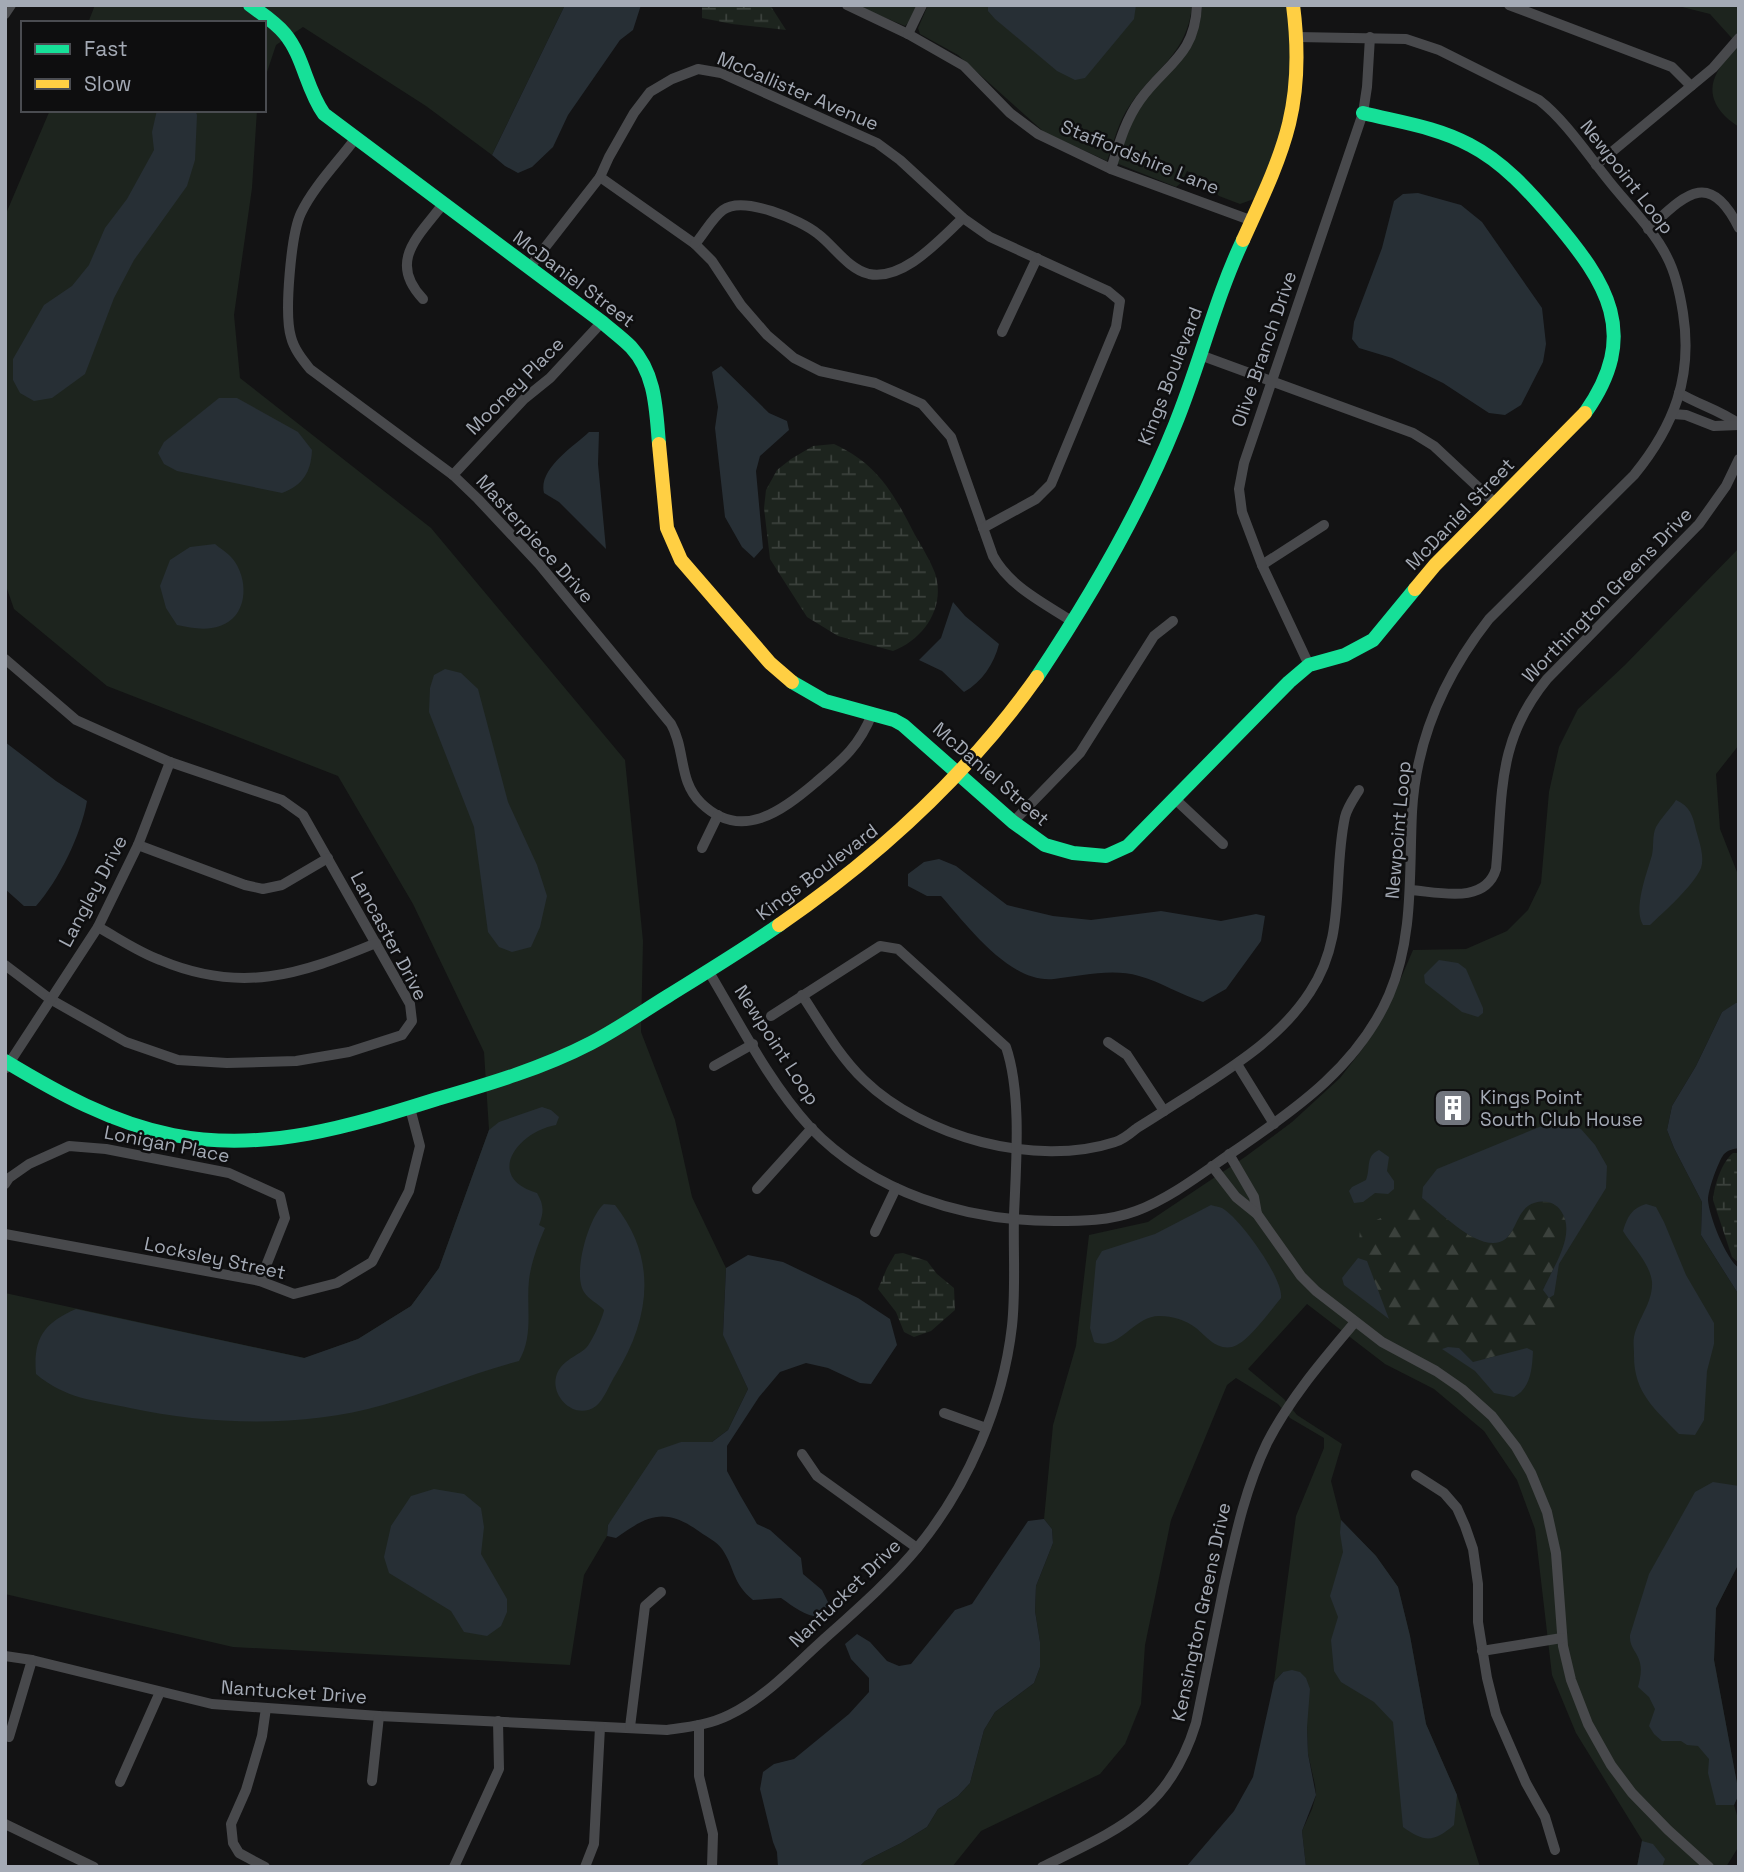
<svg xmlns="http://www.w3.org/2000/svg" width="1744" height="1872" font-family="'Space Grotesk',sans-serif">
  <defs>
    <pattern id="forest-firs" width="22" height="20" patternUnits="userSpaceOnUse" patternTransform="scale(1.75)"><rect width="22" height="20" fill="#1d241e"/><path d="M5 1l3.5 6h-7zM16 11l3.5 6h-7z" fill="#3b413c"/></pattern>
    <pattern id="wetland-marsh" width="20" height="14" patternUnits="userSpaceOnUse" patternTransform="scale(1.75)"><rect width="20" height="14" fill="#1d241e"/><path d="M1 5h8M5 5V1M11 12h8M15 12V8" fill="none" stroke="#3b413c"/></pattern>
  </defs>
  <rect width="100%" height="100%" fill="#131314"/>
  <g fill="#1d241e">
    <polygon points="95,5 565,5 492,155 426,106 303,27 276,45 264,81 264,23 88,23"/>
    <polygon points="854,5 917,5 910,21 905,26"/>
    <path d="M 928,5 L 1192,5 C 1188,54 1154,69 1130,105 C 1118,122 1114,142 1107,161 L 1044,132 L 958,55 L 920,34 L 918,28 Z"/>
    <path d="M 1202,5 L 1289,5 L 1294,55 L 1283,132 L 1254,199 L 1240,204 L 1219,196 L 1209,185 L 1209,181 L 1187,171 L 1181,183 L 1176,187 L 1116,163 C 1124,142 1131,121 1143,103 C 1169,67 1199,57 1202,5 Z"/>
    <path d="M 1674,5 L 1739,5 L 1739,127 C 1722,116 1706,99 1715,77 C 1719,66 1731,55 1738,45 L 1710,14 Z"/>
    <polygon points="50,110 257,110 252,188 234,315 240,378 431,528 625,760 643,941 641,1032 675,1120 692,1197 726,1268 723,1334 748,1389 728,1430 712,1442 681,1442 608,1525 607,1536 584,1575 570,1665 233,1647 5,1594 5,1293 305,1358 358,1339 411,1306 439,1268 489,1130 484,1052 413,904 338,776 107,686 14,609 5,583 5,216"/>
    <polygon points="1739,548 1739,745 1716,774 1720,829 1739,877 1739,1003 1722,1012 1696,1066 1672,1106 1667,1130 1674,1148 1702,1202 1701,1235 1739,1295 1739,1563 1716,1608 1714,1660 1739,1794 1734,1805 1739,1822 1739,1846 1726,1867 1637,1867 1642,1840 1576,1733 1552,1675 1535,1529 1517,1480 1484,1431 1434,1389 1385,1364 1307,1304 1248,1369 1284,1399 1297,1415 1342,1444 1331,1481 1341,1520 1376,1556 1398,1587 1410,1636 1426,1724 1457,1795 1480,1867 1306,1867 1302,1831 1312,1809 1316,1795 1315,1785 1308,1754 1307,1727 1283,1672 1274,1682 1296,1516 1324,1448 1324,1438 1290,1418 1278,1404 1236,1378 1227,1385 1171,1520 1145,1645 1141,1704 1125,1744 1100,1774 981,1831 952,1867 859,1867 865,1861 901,1843 927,1827 938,1809 958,1796 970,1783 984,1730 995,1712 1034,1683 1040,1667 1040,1642 1035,1611 1036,1586 1053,1543 1052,1529 1044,1519 1053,1425 1076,1346 1089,1235 1148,1222 1245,1157 1292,1122 1340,1078 1364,1047 1389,1006 1413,950 1466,949 1507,931 1528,910 1541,883 1549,792 1559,747 1578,709 1625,665"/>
  </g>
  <path fill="url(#forest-firs)" d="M 1422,1198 C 1440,1212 1470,1243 1493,1243 C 1515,1243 1514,1216 1528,1206 C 1538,1199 1554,1200 1561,1210 C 1577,1234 1553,1267 1543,1290 L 1549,1298 L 1554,1295 L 1555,1311 L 1545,1324 L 1533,1351 L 1527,1348 L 1473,1362 L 1448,1347 L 1431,1348 L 1391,1329 L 1367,1262 L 1358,1258 L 1360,1228 Z"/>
  <g fill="url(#wetland-marsh)">
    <polygon points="702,5 770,5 786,30 732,24 702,18"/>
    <path d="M 834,444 C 878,464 894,494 915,535 C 922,547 930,560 935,573 C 946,607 924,639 893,651 L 838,636 L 807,617 L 770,559 L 764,508 L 766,490 L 777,470 L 791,459 L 813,446 Z"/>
    <path d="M 1733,1153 L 1739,1153 L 1739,1263 L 1732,1257 L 1713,1200 C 1714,1185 1722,1162 1733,1153 Z"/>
    <polygon points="903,1253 927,1261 937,1274 954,1288 955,1310 931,1331 914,1337 904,1332 896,1312 878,1289 887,1268 895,1254"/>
  </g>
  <g fill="#272f35">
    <polygon points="565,5 641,5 633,30 620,40 568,115 553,147 532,167 518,173 505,166 492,155"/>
    <polygon points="988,5 1136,5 1134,19 1085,78 1075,80 1057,71 995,19 988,11"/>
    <polygon points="157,110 195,110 197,115 195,160 187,186 134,260 114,298 85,374 52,398 34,401 20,393 13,380 13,359 44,305 72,286 89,265 105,228 127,199 154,150 152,132"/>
    <polygon points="1418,193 1461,205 1482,222 1542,308 1546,344 1543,362 1521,405 1505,415 1489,413 1443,383 1392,358 1359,348 1352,339 1354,322 1382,248 1394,201 1403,194"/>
    <polygon points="721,366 769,413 787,421 789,430 760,456 756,471 763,548 754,558 742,547 725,517 715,428 718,407 712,372"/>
    <path d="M 219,398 L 237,398 L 298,432 L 312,450 C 311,472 303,485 282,493 L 177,471 L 164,464 L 158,453 L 164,442 Z"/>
    <path d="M 589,432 L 599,432 L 598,464 L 606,549 L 559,502 L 544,493 C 538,469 573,447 589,432 Z"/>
    <path d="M 215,544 C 221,549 231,555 235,562 C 249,583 247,617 220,626 C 206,631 191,628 177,625 L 166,608 L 160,586 L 170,560 L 190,547 Z"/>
    <path d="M 953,602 L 965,616 L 999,644 C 994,664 982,682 964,692 L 942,671 L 919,660 L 941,638 Z"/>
    <polygon points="445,669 461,673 478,689 508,802 537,865 547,896 540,927 531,947 512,952 499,947 488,932 474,827 429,712 430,688 434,675"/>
    <path d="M 5,742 L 56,781 L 87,801 C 81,835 59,880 36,906 L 24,906 L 5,889 Z"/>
    <path d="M 1676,800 C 1690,806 1693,816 1696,830 C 1699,841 1705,857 1701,868 C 1694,885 1664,912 1650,925 L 1643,925 C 1633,908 1647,873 1652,855 C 1654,846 1652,835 1656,827 C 1661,818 1670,809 1676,800 Z"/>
    <path d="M 939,859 L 956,866 L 1007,905 L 1053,916 L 1091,920 L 1161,911 L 1221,921 L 1256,914 L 1265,916 L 1261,941 L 1226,989 L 1203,1002 C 1181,995 1161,982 1139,976 C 1112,968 1081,976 1054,979 C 1010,984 967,925 941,896 L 927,896 L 908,886 L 908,874 L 924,862 Z"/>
    <polygon points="1439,960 1458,963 1466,969 1483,1008 1483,1013 1478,1017 1462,1012 1425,983 1424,975"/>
    <path d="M 1736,1003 L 1739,1003 L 1739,1148 C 1733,1149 1728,1150 1724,1154 C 1718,1162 1708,1190 1708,1200 C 1709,1216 1726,1259 1739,1268 L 1739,1295 L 1701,1235 L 1702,1202 L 1674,1148 L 1667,1130 L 1672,1106 L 1696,1066 L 1722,1012 Z"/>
    <path d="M 542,1107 L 551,1110 L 559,1117 L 556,1125 C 517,1132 484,1177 537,1193 C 544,1205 544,1212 539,1225 L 545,1228 C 538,1244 531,1263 529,1280 C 526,1308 534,1335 519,1361 C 473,1373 429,1392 383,1405 C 303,1428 210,1425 130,1408 C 93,1400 66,1399 36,1374 C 33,1338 44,1323 76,1309 L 304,1358 L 358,1339 L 411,1306 L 439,1268 L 489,1130 L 499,1122 Z"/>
    <path d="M 1566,1124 L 1581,1129 L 1595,1145 L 1607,1166 L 1606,1188 L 1559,1264 L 1554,1295 L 1549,1298 L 1543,1290 C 1553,1267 1577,1234 1561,1211 C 1554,1200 1538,1199 1528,1206 C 1514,1216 1515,1243 1493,1243 C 1470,1243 1440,1212 1422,1198 L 1423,1187 L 1437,1169 L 1544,1125 Z"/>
    <path d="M 1379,1150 L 1389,1157 L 1387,1171 L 1394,1181 L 1394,1189 L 1388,1194 L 1375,1193 L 1363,1202 L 1354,1203 L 1349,1191 L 1352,1187 L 1366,1180 C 1371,1168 1365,1156 1379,1150 Z"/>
    <path d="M 604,1204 L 615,1205 C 658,1259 650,1318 616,1374 C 610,1383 604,1400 596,1406 C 576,1421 551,1398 556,1377 C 560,1361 576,1357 586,1348 C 591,1344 603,1317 604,1310 C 599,1304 588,1299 584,1292 C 572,1274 589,1216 604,1204 Z"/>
    <path d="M 1646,1204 L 1656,1207 L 1664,1222 L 1686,1275 L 1714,1323 L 1714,1344 L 1707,1371 L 1704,1420 L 1695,1435 L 1679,1434 C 1654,1408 1633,1392 1634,1353 C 1634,1349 1633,1342 1634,1337 C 1638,1318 1653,1303 1652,1282 C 1650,1263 1632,1246 1623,1231 C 1627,1217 1632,1208 1646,1204 Z"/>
    <path d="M 1211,1205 C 1214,1206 1220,1207 1222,1208 C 1239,1217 1284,1279 1281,1298 C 1271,1310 1247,1344 1232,1347 C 1216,1350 1207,1337 1196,1328 C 1186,1320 1172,1316 1160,1316 C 1134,1315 1119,1352 1094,1342 L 1090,1328 L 1096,1261 L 1102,1251 L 1155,1234 Z"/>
    <path d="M 748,1255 L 783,1262 L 858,1298 L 890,1319 L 897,1345 L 871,1384 L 860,1383 L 828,1368 L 806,1363 L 780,1372 L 759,1397 L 727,1446 L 727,1471 L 740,1495 L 757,1524 L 770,1530 L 801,1558 L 803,1574 L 822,1590 L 829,1604 L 820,1617 C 805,1616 794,1607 781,1598 L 753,1600 C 732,1583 735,1568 722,1549 C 717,1542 707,1537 700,1532 C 665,1507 648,1515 616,1538 L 607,1536 L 608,1525 L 658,1450 L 681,1442 L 712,1442 L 728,1430 L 748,1389 L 723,1335 L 726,1268 Z"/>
    <polygon points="1358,1258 1367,1261 1389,1319 1344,1285 1342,1278"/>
    <path d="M 1448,1347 L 1459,1348 L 1473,1362 L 1527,1348 L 1533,1351 C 1532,1369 1531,1388 1514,1397 L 1494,1393 L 1475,1371 L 1442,1349 Z"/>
    <path d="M 1713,1482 L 1739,1486 L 1739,1563 L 1716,1608 L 1714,1660 L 1739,1794 L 1734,1805 L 1716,1805 L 1708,1773 L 1709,1759 L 1698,1746 L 1687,1745 L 1681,1741 L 1662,1741 L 1654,1734 L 1649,1726 L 1655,1709 L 1649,1697 L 1638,1687 C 1640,1679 1642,1671 1640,1663 C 1638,1652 1629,1648 1630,1635 L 1649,1574 L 1695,1492 Z"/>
    <polygon points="434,1489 464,1494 481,1508 484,1527 481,1554 507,1599 507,1612 501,1626 487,1636 464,1632 451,1611 389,1573 384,1557 391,1526 411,1496"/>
    <polygon points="1044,1519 1052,1529 1053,1543 1036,1586 1035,1611 1040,1642 1040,1667 1034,1683 995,1712 984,1730 970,1783 958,1796 938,1809 927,1827 901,1843 865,1861 859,1867 778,1867 777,1852 773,1842 760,1789 763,1772 774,1764 794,1759 849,1714 869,1692 869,1678 851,1659 845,1644 857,1634 870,1642 887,1661 899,1666 911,1664 955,1610 972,1604 1028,1521"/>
    <path d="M 1341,1520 L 1376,1556 L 1398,1587 L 1410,1636 L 1426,1724 L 1457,1795 L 1454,1825 C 1434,1842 1425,1843 1403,1827 L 1393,1722 L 1374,1702 L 1341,1682 L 1334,1671 L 1331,1640 L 1338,1617 L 1330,1596 L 1343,1552 L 1340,1533 Z"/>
    <polygon points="1292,1670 1300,1672 1306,1678 1310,1689 1307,1727 1308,1754 1316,1795 1302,1831 1306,1867 1186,1867 1234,1811 1253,1777 1274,1682 1283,1672"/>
    <polygon points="1642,1841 1653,1844 1665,1859 1662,1867 1637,1867"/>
  </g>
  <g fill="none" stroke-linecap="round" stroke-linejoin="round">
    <g stroke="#48494c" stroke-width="10">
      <polyline points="847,5 908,34 964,66 1010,113 1038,134 1111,169 1250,220"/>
      <polyline points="1509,5 1672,67 1691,86"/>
      <polyline points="5,14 11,5"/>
      <polyline points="908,34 922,5"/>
      <path d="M 355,139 C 338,162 314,186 301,213 C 291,234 284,314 291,337 C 294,349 302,359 310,369 L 453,475 L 478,499 L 539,564 L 671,724 C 686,750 678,781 701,803 C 741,842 782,811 815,783 C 841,761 859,747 872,714"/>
      <polyline points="1596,165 1713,68 1739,38"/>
      <path d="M 1111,169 C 1119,144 1125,121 1140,100 C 1166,64 1195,56 1197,5"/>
      <path d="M 600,177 L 695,244 L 712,261 L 741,305 L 767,335 L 794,358 L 820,371 L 875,383 L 922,404 L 951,437 L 993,556 C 1010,587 1044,603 1073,622"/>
      <path d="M 1648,229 C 1684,196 1709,167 1739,228"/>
      <path d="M 695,244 C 704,234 712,218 723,210 C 743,195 801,220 818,234 C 834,246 848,269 869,274 C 904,281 940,239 963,218"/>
      <polyline points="529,268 600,177 609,157 634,113 650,92 672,79 698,69 721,73 877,143 900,160 963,218 990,237 1108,291 1120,301 1116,327 1051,484 1036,499 983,528"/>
      <path d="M 423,299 C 387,261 419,236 443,204"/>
      <polyline points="1002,332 1037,258"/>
      <polyline points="1200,355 1413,433 1434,446 1495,503"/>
      <path d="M 1679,393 C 1699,405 1720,410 1739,424"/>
      <polyline points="1673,414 1686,415 1714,426 1739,425"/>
      <polyline points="453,475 524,399 550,378 602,322"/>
      <polyline points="1262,565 1324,525"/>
      <polyline points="5,659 76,720 170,762 282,800 303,815 410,1004 412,1021 402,1035 349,1052 296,1061 227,1063 178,1060 126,1042 50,999 5,965"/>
      <polyline points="1309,665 1262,565 1242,512 1239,489 1244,463 1363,113 1367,87 1370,37"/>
      <polyline points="1175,799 1223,844"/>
      <polyline points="1013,822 1080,753 1154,636 1173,621"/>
      <polyline points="138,845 245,885 263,889 282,885 328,858"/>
      <polyline points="702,848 718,815"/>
      <path d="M 1410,890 C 1439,892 1485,905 1496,869 C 1503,795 1496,741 1547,679 L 1699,524 L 1726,486 L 1739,459"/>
      <path d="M 98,927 C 118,938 138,952 160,960 C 241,994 299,975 376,943"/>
      <path d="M 709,972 C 740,1024 769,1082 810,1127 C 873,1193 965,1221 1054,1221 C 1082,1221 1109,1221 1136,1211 C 1173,1197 1206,1170 1239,1148 C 1299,1107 1359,1064 1389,995 C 1414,937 1409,874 1412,812 C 1416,740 1445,675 1489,619 L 1634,475 C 1674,426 1693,377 1683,313 C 1680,294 1676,274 1667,257 C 1653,229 1628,205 1609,181 C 1588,155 1565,120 1539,100 L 1439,50 L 1406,39 L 1297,37"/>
      <path d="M 802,995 C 821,1024 839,1056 864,1080 C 923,1137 1036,1168 1115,1142 C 1123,1140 1131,1133 1137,1128 C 1155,1117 1173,1105 1191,1094 C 1235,1065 1281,1037 1310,992 C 1347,937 1332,877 1345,817 C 1347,808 1354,798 1359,790"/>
      <polyline points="1108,1042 1127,1055 1164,1111"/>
      <polyline points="1237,1064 1274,1124"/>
      <polyline points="714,1066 753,1044"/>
      <polyline points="6,1068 98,927 138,845 170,762"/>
      <polyline points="1229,1154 1254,1197 1257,1214"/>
      <polyline points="1212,1166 1236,1197 1257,1214 1301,1276 1316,1291 1382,1342 1436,1371 1462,1389 1492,1416 1516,1447 1531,1473 1547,1512 1556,1553 1563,1646 1571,1680 1588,1724 1611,1765 1632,1793 1668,1830 1709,1867"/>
      <polyline points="5,1184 9,1178 29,1164 69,1146 106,1149 229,1173 280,1196 285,1218 260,1281"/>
      <polyline points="757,1189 812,1128"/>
      <polyline points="875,1232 896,1188"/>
      <polyline points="5,1234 260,1281 294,1294 337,1283 372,1262 409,1191 420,1146 410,1108"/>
      <polyline points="944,1413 986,1428"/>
      <polyline points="802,1454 817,1476 917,1548"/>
      <polyline points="1416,1475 1444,1493 1457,1508 1465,1526 1473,1549 1478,1584 1478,1622 1487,1678 1496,1714 1526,1783 1545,1817 1555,1850"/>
      <polyline points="1482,1651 1562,1638"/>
      <path d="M 5,1656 L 32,1660 L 212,1704 L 379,1716 L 667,1730 C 688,1727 709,1725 729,1715 C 765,1698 794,1666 823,1640 C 853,1613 893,1578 918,1547 C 968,1486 1003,1405 1012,1326 C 1016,1289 1013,1252 1014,1215 C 1016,1165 1022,1094 1006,1047 L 898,949 L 880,946 L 771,1016"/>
      <polyline points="699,1725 699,1776 713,1834 712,1867"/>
      <polyline points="630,1727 645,1606 661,1592"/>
      <polyline points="9,1737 32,1660"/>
      <polyline points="372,1781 379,1716"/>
      <polyline points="120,1782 160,1692"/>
      <polyline points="5,1824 94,1867"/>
      <polyline points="265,1867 239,1853 233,1843 231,1824 246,1790 262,1736 266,1708"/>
      <polyline points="454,1867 499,1769 498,1721"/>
      <polyline points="585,1867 594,1844 600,1727"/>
      <path d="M 1042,1867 C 1119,1829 1169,1811 1196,1723 C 1205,1677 1215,1632 1224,1586 C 1235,1537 1245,1489 1267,1443 C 1290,1398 1323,1360 1355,1322"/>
    </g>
    <g stroke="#16e098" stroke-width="14">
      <path d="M 250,5 C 262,14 275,22 285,34 C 304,57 306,89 324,114 L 602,322 C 611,330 622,338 631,347 C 656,374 656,410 659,444"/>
      <path d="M 1363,113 C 1399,122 1437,127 1470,145 C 1503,162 1529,191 1553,219 C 1607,283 1641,334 1585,413"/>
      <path d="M 1037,677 C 1089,599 1140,512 1175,425 C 1200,364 1215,299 1243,240"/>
      <polyline points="792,682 825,701 894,720 903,725 1013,822 1045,845 1073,853 1106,856 1128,846 1289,682 1309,665 1345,655 1373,640 1415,589"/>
      <path d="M 5,1061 C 58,1093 112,1123 173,1135 C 265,1153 351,1126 437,1099 C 489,1084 543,1068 591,1043 C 618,1029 642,1012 668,996 C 705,973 743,950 779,925"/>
    </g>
    <g stroke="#ffcf43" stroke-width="14">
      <path d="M 1243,240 C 1284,150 1306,106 1293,5"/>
      <polyline points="659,444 667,528 681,560 770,663 792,682"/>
      <polyline points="1415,589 1435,565 1585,413"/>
      <path d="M 779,925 C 879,856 966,777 1037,677"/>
    </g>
  </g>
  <defs>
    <g id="building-square" transform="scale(2.0125)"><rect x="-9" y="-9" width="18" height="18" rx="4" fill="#71757d" stroke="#0e0e0f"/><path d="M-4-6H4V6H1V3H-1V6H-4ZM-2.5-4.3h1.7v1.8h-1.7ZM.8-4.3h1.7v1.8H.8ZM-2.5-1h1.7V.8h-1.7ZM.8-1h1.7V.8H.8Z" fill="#fff"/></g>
  </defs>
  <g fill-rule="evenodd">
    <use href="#building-square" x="1453" y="1108"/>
  </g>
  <g text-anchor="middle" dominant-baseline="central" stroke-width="5" stroke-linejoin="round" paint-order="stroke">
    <g font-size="19" fill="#a4aab5" stroke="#0e0e0f">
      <text transform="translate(798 91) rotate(23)">McCallister Avenue</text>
      <text transform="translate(1140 157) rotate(22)">Staffordshire Lane</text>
      <text transform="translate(1627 177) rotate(52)">Newpoint Loop</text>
      <text transform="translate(574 279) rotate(37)">McDaniel Street</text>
      <text transform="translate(1264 349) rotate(-71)">Olive Branch Drive</text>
      <text transform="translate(1170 376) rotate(-69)">Kings Boulevard</text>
      <text transform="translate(515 386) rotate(-45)">Mooney Place</text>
      <text transform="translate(1460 514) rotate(-46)">McDaniel Street</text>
      <text transform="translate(535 539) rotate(48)">Masterpiece Drive</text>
      <text transform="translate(1607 595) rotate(-46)">Worthington Greens Drive</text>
      <text transform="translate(991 774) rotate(41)">McDaniel Street</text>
      <text transform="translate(1398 830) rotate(-85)">Newpoint Loop</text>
      <text transform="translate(817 872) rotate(-37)">Kings Boulevard</text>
      <text transform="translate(93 891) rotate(-62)">Langley Drive</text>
      <text transform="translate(389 936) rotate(62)">Lancaster Drive</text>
      <text transform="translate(777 1045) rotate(57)">Newpoint Loop</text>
      <text transform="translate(167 1144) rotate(11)">Lonigan Place</text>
      <text transform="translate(215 1258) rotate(12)">Locksley Street</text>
      <text transform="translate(845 1593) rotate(-44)">Nantucket Drive</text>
      <text transform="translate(1201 1612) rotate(-78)">Kensington Greens Drive</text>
      <text transform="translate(294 1692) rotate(4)">Nantucket Drive</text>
    </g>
    <g font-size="19" fill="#a4aab5" stroke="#0e0e0f" text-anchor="start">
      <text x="1480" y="1097">Kings Point<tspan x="1480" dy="22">South Club House</tspan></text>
    </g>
  </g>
  <rect width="1744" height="1872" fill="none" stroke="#a4aab5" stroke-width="14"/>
  <rect x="21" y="21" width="245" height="91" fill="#0e0e0f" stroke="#4a4c51" stroke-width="2"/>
  <rect x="35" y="44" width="35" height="10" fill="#16e098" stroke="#4a4c51" stroke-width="2"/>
  <text x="84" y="56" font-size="21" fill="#a4aab5">Fast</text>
  <rect x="35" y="79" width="35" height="10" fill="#ffcf43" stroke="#4a4c51" stroke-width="2"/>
  <text x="84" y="91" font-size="21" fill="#a4aab5">Slow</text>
</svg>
